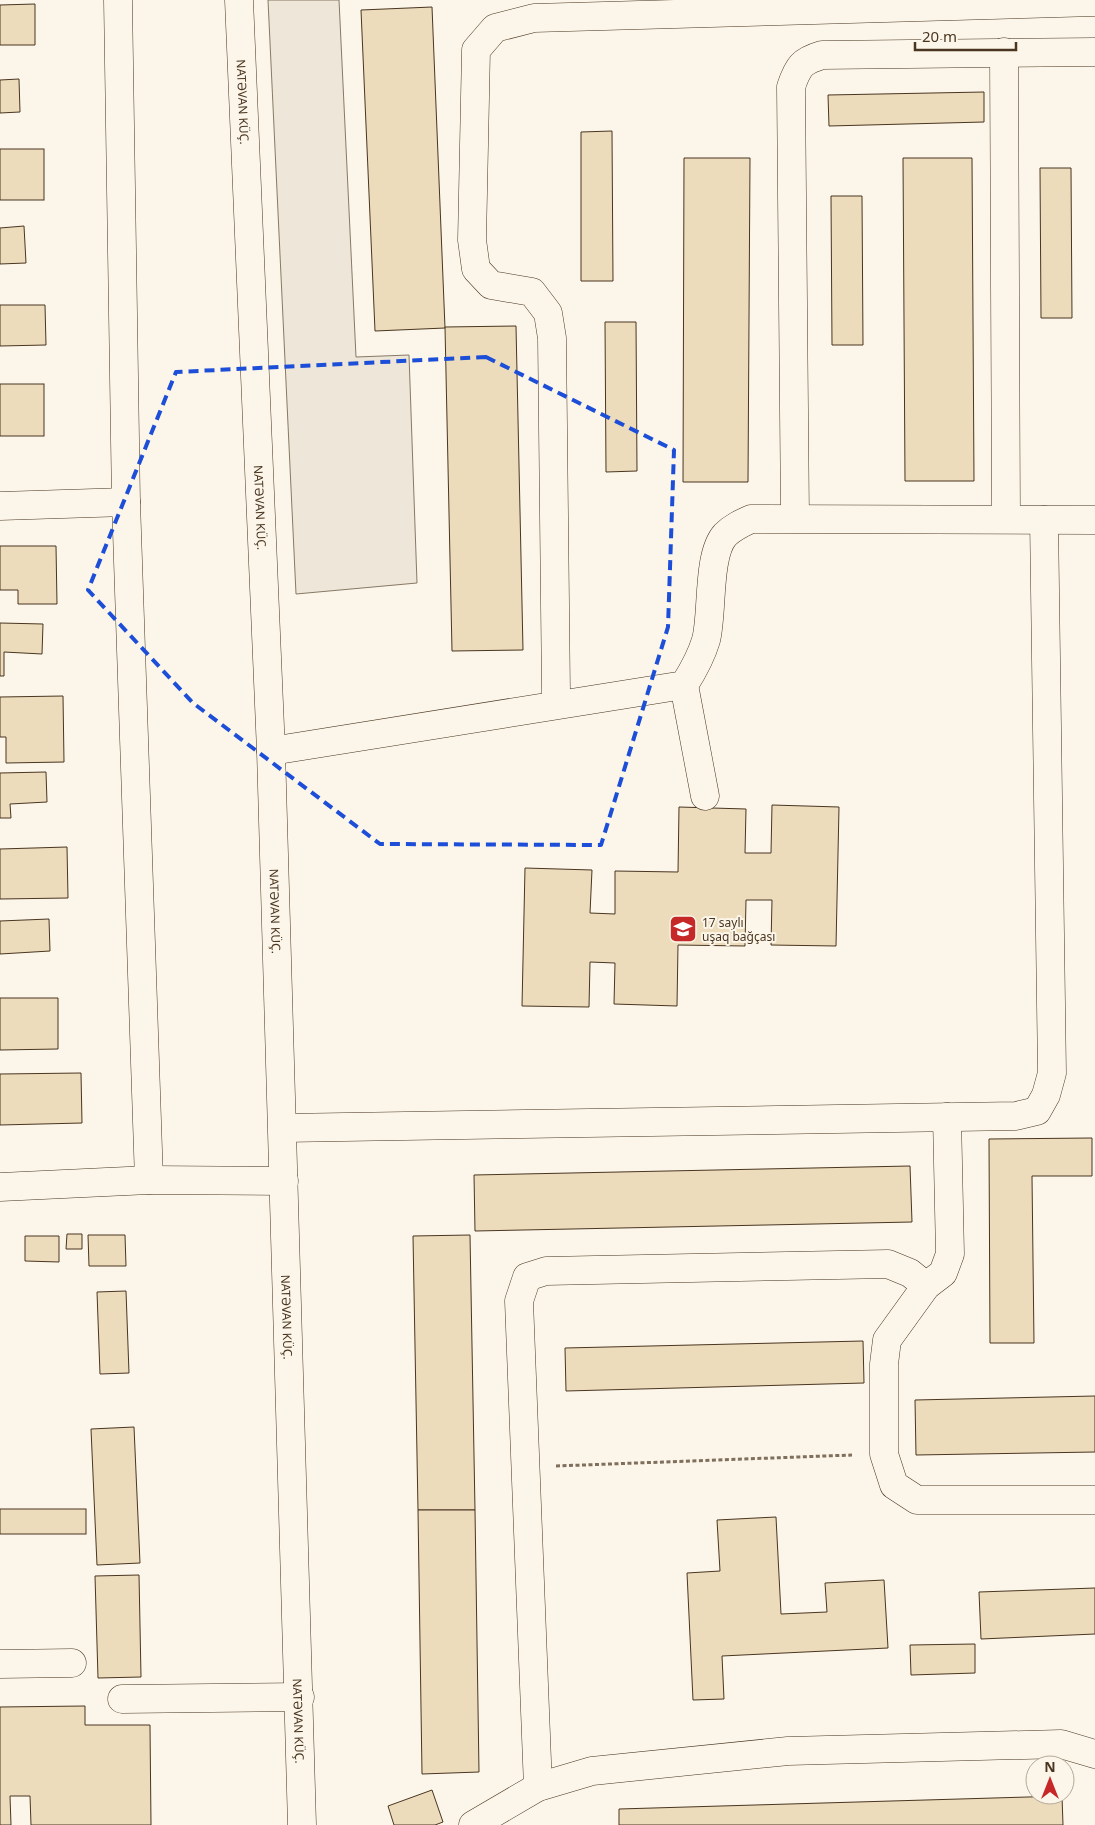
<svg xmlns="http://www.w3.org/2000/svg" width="1095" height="1825" font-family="'Noto Sans',sans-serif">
  <rect width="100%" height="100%" fill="#fbf6e9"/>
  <polygon fill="#ede6d9" stroke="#887966" points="268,0 339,0 356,357 409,355 417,583 296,594"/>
  <g fill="#ecdcbc" stroke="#4a3520">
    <polygon points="35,4 35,45 0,45 0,5"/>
    <polygon points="432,7 445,328 375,331 361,10"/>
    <polygon points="19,79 20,112 0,113 0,80"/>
    <polygon points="984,92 984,122 829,126 828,95"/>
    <polygon points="612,131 613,281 581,281 581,132"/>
    <rect x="0" y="149" width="44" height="51"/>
    <polygon points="684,158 750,158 748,482 683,482"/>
    <polygon points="903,158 972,158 974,481 905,481"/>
    <polygon points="1040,168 1071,168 1072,318 1041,318"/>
    <polygon points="831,196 862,196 863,345 832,345"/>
    <polygon points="24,226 26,263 0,264 0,228"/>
    <polygon points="0,305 45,305 46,345 0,346"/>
    <polygon points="605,322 636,322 637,471 606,472"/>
    <polygon points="516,326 523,650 452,651 445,327"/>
    <rect x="0" y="384" width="44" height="52"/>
    <polygon points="0,546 56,546 57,604 18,604 18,590 0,590"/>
    <polygon points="0,623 43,624 42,654 4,652 4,676 0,676"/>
    <polygon points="63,696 64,762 6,763 6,737 0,737 0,697"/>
    <polygon points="46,772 47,802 10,804 11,818 0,818 0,773"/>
    <polygon points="772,805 839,807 836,946 771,945 772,900 746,900 745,946 678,945 677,1006 614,1004 615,963 590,962 589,1007 522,1006 525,868 592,870 590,913 615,914 615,871 678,872 679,807 746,809 745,853 771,853"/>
    <polygon points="67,847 68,898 0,899 0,849"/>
    <polygon points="49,919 50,951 0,954 0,921"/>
    <polygon points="0,998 58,998 58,1049 0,1050"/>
    <polygon points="81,1073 82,1123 0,1125 0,1074"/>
    <polygon points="1092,1138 1092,1176 1032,1176 1034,1343 990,1343 989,1139"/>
    <polygon points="910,1166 912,1222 475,1231 474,1175"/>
    <polygon points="67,1234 82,1234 82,1249 66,1249"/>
    <polygon points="88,1235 125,1235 126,1266 89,1266"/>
    <polygon points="470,1235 475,1510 418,1510 413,1236"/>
    <polygon points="25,1236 59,1236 59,1262 25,1261"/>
    <polygon points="126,1291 129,1373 100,1374 97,1292"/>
    <polygon points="863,1341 864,1383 566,1391 565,1348"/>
    <polygon points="1095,1396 1095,1452 916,1455 915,1400"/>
    <polygon points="134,1427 140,1563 97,1565 91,1429"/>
    <rect x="0" y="1509" width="86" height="25"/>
    <polygon points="418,1510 475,1510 479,1772 422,1774"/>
    <polygon points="776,1517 781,1614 827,1612 825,1583 884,1580 888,1648 722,1656 724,1699 693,1700 687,1573 720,1571 717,1520"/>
    <polygon points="139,1575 141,1677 98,1678 95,1576"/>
    <polygon points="1095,1588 1095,1634 981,1639 979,1592"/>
    <polygon points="975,1644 975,1673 911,1675 910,1645"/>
    <polygon points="85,1706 85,1725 150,1725 151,1825 31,1825 30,1796 10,1796 11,1825 0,1825 0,1707"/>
    <polygon points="432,1790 443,1822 435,1825 394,1825 388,1806"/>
    <polygon points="1062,1796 1063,1825 619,1825 619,1809"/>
  </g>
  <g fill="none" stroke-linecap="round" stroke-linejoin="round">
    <g stroke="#4a3520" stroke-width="29">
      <g id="minor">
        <polyline points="118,0 126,502 149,1180"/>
        <path id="s1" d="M 239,0 L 271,751 L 302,1825"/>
        <polyline points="1004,52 1006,519"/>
        <polyline points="0,506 126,502"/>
        <path d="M 795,518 L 791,87 C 798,66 802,61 822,55 L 1095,52"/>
        <polyline points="684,685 705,796"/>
        <polyline points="556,693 552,338 548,313 532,292 491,285 476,269 472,240 476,50 495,28 534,18 1095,2"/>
        <path d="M 271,751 L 684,685 C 693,671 701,657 706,640 C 713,614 707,555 725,535 C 733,527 742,523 751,519 L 1095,520"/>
        <polyline points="947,1117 950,1254 943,1273 926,1286 887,1340 884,1364 884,1454 894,1485 917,1500 1095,1500"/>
        <polyline points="284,1128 1016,1116 1037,1111 1046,1095 1052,1073 1044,520"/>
        <polyline points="0,1187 149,1180 284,1181"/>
        <polyline points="0,1664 72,1663"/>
        <polyline points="122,1699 300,1697"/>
        <polyline points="538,1787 519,1301 527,1277 546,1271 888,1264 910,1273 926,1286"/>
        <polyline points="473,1825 538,1787 592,1771 788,1751 1061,1744 1095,1754"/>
      </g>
    </g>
    <polyline stroke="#7f6f5c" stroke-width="3" stroke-dasharray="4 2.5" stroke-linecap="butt" points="556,1466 852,1455"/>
    <use href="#minor" stroke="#fbf6e9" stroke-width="28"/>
  </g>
  <path fill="none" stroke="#1d4ed8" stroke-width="4" stroke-dasharray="10 6" stroke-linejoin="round" d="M 486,357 L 674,450 L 668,627 L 601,845 L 380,844 L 193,703 L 88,590 L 176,372 Z"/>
  <defs>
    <g id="school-square" transform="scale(1.4375)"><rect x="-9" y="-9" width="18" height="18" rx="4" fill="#c62828" stroke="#fbf6e9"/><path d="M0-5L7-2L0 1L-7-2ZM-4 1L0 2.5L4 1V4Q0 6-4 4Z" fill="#fff"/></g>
  </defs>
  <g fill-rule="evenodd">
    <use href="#school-square" x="683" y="929"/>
  </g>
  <g text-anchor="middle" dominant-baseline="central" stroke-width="4" stroke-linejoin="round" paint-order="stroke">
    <g font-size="12" fill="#4a3520" stroke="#fbf6e9">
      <text stroke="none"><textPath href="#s1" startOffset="102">NATƏVAN KÜÇ.</textPath></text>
      <text stroke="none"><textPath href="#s1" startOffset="508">NATƏVAN KÜÇ.</textPath></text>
      <text stroke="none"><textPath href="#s1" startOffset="912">NATƏVAN KÜÇ.</textPath></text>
      <text stroke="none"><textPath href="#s1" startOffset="1318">NATƏVAN KÜÇ.</textPath></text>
      <text stroke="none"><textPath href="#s1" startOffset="1722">NATƏVAN KÜÇ.</textPath></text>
    </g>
    <g font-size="12" fill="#4a3520" stroke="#fbf6e9" text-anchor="start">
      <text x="702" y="922">17 saylı<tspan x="702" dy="14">uşaq bağçası</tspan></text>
    </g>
  </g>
  <g transform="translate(1050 1780)"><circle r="24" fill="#fbf6e9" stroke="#b4a999"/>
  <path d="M0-4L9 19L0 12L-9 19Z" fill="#c62828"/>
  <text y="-8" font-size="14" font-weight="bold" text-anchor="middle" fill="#4a3520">N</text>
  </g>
  <path d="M915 42v8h101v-8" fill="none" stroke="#4a3520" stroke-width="2.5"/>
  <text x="922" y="42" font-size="15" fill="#4a3520" stroke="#fbf6e9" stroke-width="4" paint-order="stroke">20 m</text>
</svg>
